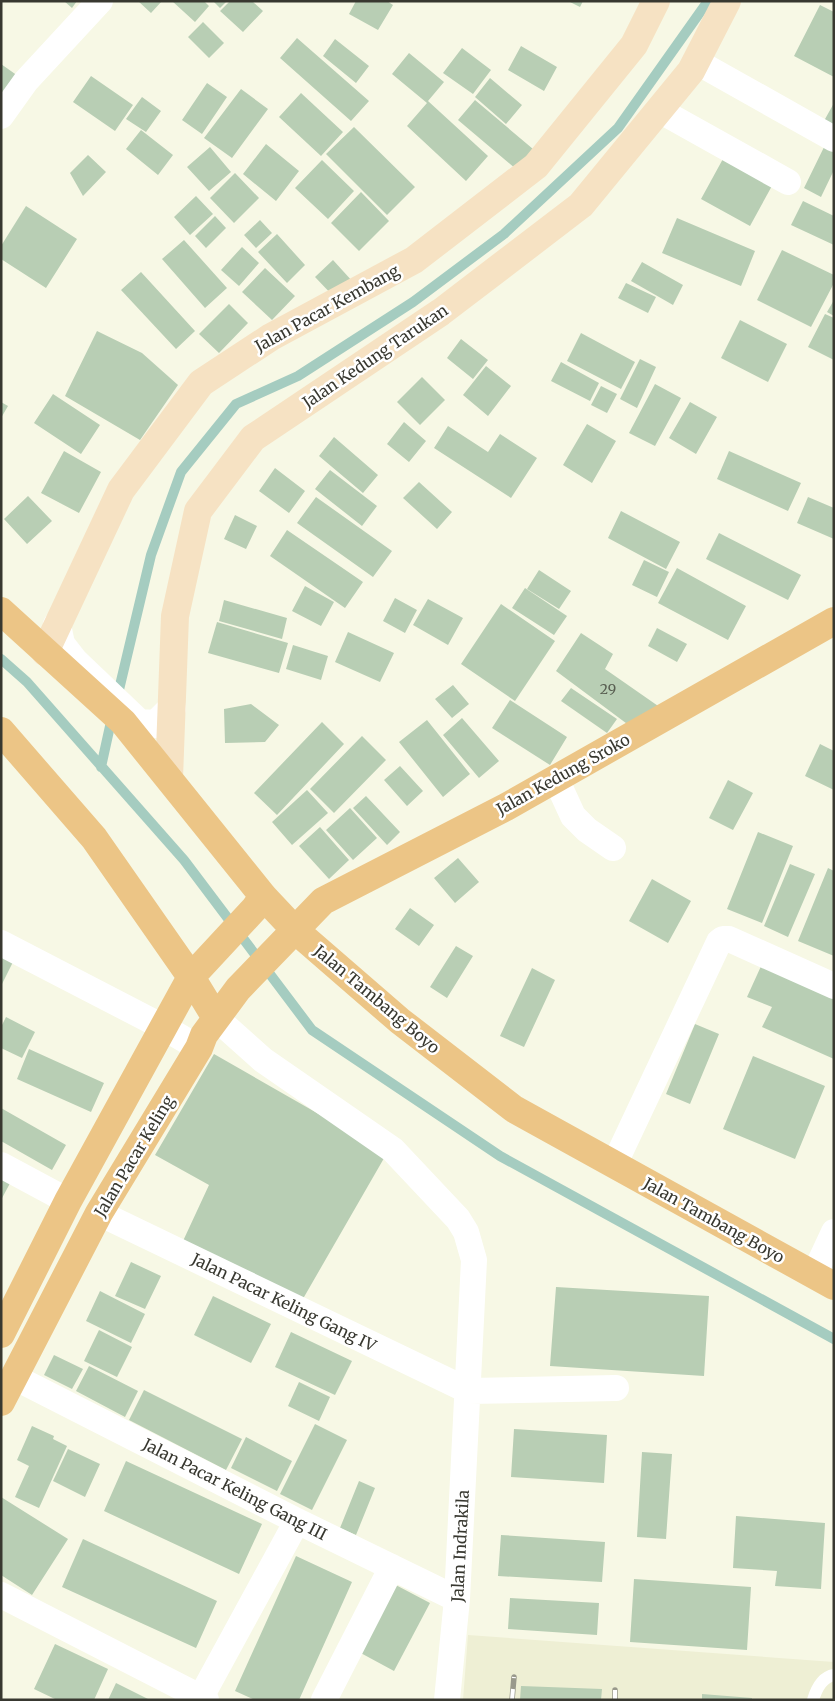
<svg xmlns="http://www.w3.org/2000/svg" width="835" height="1701" viewBox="0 0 835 1701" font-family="Merriweather,serif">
  <rect width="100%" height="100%" fill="#f7f8e5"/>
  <!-- built -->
  <path fill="#eeefd4" d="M 468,1635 L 834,1662 L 834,1700 L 463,1700 Z"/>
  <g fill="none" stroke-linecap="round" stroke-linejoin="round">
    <!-- stream -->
    <path stroke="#a5ccc0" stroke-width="10" d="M 1,659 L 27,682 L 184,860 L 312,1030 L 500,1156 L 834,1339
      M 117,698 L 151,555 L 181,472 L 236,404 L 298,376 L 413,302 L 504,234 L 618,128 L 708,1
      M 101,767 L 112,717"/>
  </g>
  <!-- building -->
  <path fill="#b8ceb4" d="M 64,1 L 77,1 L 72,8 Z
    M 138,1 L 162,1 L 151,13 Z
    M 172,1 L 204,1 L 209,6 L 195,22 Z
    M 213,1 L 227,1 L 220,8 Z
    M 230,1 L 252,1 L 263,11 L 243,32 L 220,11 Z
    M 356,1 L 387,1 L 393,5 L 378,30 L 349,14 Z
    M 568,1 L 583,1 L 580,7 Z
    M 820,5 L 834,12 L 834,77 L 794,56 Z
    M 203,22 L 224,43 L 209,58 L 188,37 Z
    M 297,38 L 369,101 L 351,121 L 280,58 Z
    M 335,39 L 369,66 L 356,83 L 323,56 Z
    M 521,46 L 557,67 L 544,91 L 508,70 Z
    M 462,48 L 491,70 L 473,94 L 443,73 Z
    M 409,53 L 444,82 L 428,101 L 488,156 L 466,181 L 407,126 L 427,103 L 392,74 Z
    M 1,64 L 18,76 L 1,100 Z
    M 91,76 L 133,105 L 115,131 L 73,102 Z
    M 490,78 L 522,105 L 506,124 L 475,97 Z
    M 207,83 L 227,97 L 202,134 L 182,120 Z
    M 241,89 L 268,109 L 232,158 L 204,138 Z
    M 301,93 L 343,132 L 321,156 L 279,117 Z
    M 142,97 L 161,111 L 146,132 L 126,119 Z
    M 475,100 L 533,149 L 516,169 L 458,120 Z
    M 834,103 L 834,136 L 820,128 Z
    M 354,127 L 415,187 L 387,215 L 326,154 Z
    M 141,130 L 173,155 L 158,175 L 126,149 Z
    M 827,141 L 834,144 L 834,170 L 821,197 L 804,188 Z
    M 266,144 L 299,171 L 276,201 L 243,174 Z
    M 210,147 L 231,172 L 209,191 L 187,167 Z
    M 88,155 L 106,172 L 83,196 L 70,173 Z
    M 724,157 L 773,184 L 750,226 L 701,199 Z
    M 322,160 L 354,191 L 328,219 L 295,188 Z
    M 235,173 L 259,198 L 234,223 L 210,198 Z
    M 361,192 L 389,221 L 359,251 L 331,223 Z
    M 196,196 L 213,214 L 190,235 L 174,217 Z
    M 803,201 L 834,216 L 834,245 L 791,225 Z
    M 26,206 L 77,239 L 46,288 L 1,259 L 1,246 Z
    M 215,216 L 226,228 L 206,248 L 195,236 Z
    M 677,218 L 755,251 L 741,286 L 662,253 Z
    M 260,220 L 272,233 L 256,248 L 244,235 Z
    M 277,234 L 305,265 L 287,283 L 258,252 Z
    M 184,240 L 227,288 L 205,308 L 162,259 Z
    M 242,247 L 259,263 L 239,286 L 221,270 Z
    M 782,250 L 834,275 L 834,283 L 811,327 L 757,300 Z
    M 333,260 L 353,282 L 336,299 L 315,277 Z
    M 642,262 L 683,285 L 673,305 L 631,281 Z
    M 265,268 L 295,296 L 272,320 L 242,292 Z
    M 141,272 L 195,331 L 176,349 L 121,290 Z
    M 626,283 L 656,297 L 648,313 L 618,298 Z
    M 834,300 L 834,316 L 827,312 Z
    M 229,304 L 248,323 L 219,353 L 199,334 Z
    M 825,314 L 834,318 L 834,360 L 808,347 Z
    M 740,320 L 787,344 L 768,382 L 721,358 Z
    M 97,331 L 142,353 L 178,385 L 140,440 L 65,396 Z
    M 581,333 L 635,362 L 621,389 L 567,361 Z
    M 461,339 L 488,360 L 473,379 L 447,358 Z
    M 640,359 L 656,367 L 637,408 L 620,399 Z
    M 561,362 L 599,383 L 590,401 L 551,381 Z
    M 486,366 L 511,386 L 488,416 L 463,395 Z
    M 422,377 L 445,400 L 420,425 L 397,402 Z
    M 655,384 L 681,398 L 655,446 L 629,433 Z
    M 601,386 L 617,394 L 607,413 L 591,405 Z
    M 53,394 L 100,425 L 81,454 L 34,423 Z
    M 1,402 L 8,406 L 1,418 Z
    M 690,402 L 717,417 L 696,454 L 669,438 Z
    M 404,422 L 426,441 L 409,462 L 387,444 Z
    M 587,424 L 616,441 L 592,483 L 563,465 Z
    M 448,426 L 488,452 L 500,434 L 537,458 L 511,498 L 434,448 Z
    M 334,437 L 378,475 L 363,493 L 319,456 Z
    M 64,451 L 101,472 L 79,513 L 41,493 Z
    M 729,451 L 801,483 L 788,511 L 717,479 Z
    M 275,468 L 305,491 L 289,513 L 259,491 Z
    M 330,470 L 377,506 L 362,526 L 315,489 Z
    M 419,482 L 452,512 L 437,529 L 403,498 Z
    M 28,496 L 52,521 L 27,544 L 4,519 Z
    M 316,497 L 392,551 L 373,577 L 297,523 Z
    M 808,497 L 834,508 L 834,539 L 797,523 Z
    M 621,511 L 680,542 L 666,569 L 608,538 Z
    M 235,515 L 257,526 L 246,549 L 224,539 Z
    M 287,530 L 363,582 L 345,608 L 270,556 Z
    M 719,533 L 801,575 L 788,600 L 706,559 Z
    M 644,560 L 669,572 L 657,597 L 632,585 Z
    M 677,568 L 746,606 L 728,640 L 658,603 Z
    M 539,570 L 571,591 L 559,609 L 527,589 Z
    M 305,586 L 334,602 L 321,626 L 292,611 Z
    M 525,588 L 567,616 L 554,635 L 512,608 Z
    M 395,598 L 417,610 L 405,633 L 383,621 Z
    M 428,599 L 463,618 L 448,645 L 413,625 Z
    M 224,600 L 287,618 L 282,639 L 219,621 Z
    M 501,604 L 555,641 L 515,701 L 461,664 Z
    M 217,622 L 288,643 L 279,673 L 208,653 Z
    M 657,628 L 687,644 L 677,662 L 648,646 Z
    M 348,632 L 394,653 L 380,682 L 335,662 Z
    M 581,633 L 613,654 L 605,669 L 661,708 L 638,732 L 556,671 Z
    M 293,645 L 328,656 L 321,680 L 286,669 Z
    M 453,685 L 469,704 L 452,718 L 435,699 Z
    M 571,688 L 617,719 L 607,733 L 561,701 Z
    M 510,700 L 567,737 L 550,765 L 492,728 Z
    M 251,704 L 279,725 L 265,742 L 225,743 L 224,709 Z
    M 462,718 L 499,761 L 479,778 L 443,735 Z
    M 427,720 L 470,774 L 443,797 L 399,742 Z
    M 322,722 L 344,744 L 277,815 L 254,793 Z
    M 362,736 L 386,760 L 334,813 L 310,789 Z
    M 820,744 L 834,751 L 834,790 L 805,776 Z
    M 400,766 L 423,791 L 407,806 L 384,780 Z
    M 728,780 L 753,793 L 733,830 L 709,818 Z
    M 307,790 L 328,813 L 292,845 L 272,822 Z
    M 366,796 L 400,832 L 387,845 L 353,808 Z
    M 350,808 L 377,838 L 353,860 L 326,830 Z
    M 320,827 L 349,860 L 329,879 L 299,846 Z
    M 758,832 L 793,846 L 762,923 L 727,909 Z
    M 458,858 L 479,882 L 455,903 L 434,878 Z
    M 790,864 L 815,874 L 788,937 L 764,926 Z
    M 828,868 L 834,871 L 834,956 L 798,941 Z
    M 652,879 L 691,901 L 668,943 L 629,921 Z
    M 410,908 L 434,925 L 419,946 L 395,929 Z
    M 456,946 L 473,956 L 447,998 L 430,987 Z
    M 1,957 L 13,962 L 1,986 Z
    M 762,964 L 834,996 L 834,1059 L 762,1027 L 772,1007 L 747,997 Z
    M 532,968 L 555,980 L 524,1047 L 500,1036 Z
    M 6,1017 L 35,1032 L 22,1058 L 1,1048 L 1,1027 Z
    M 695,1024 L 719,1034 L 690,1104 L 666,1094 Z
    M 29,1049 L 104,1083 L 91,1112 L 17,1079 Z
    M 214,1054 L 387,1153 L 300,1304 L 183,1241 L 209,1185 L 155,1155 Z
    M 753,1056 L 825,1086 L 795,1159 L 723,1129 Z
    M 1,1108 L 66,1145 L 52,1170 L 1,1141 Z
    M 1,1167 L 15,1174 L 1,1200 Z
    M 131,1262 L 161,1276 L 145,1309 L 115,1296 Z
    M 556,1287 L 709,1296 L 704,1376 L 550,1366 Z
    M 100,1291 L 145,1314 L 131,1343 L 86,1321 Z
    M 213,1296 L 271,1324 L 251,1363 L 194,1335 Z
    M 99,1330 L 132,1347 L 117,1377 L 84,1361 Z
    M 291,1332 L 352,1361 L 335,1395 L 275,1367 Z
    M 54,1355 L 83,1369 L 72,1389 L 44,1375 Z
    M 89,1366 L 138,1391 L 125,1417 L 76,1391 Z
    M 299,1382 L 330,1397 L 319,1421 L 288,1406 Z
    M 144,1390 L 242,1439 L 226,1470 L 129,1420 Z
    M 315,1424 L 347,1440 L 312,1510 L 280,1494 Z
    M 32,1426 L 54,1436 L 53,1439 L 67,1446 L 39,1508 L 15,1497 L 29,1466 L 17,1460 Z
    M 514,1429 L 607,1435 L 604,1483 L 511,1477 Z
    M 246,1437 L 292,1461 L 277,1491 L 231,1468 Z
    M 68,1449 L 100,1464 L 85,1497 L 53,1481 Z
    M 642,1452 L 672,1454 L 666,1539 L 637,1537 Z
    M 126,1461 L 262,1524 L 239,1574 L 104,1511 Z
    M 359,1481 L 375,1488 L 356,1535 L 340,1528 Z
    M 1,1497 L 68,1539 L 32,1595 L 1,1575 Z
    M 736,1516 L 825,1523 L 821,1589 L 775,1586 L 777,1571 L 733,1568 Z
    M 501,1535 L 605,1542 L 602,1582 L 498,1576 Z
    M 83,1539 L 217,1601 L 196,1648 L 62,1587 Z
    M 296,1556 L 352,1582 L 299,1700 L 255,1700 L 235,1691 Z
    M 634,1579 L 751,1587 L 747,1650 L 630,1642 Z
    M 392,1583 L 430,1603 L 394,1671 L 357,1651 Z
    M 510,1598 L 599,1603 L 597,1635 L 508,1629 Z
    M 55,1644 L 108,1669 L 94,1700 L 57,1700 L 34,1689 Z
    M 116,1683 L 150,1700 L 108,1700 Z
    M 521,1686 L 602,1689 L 601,1700 L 520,1700 Z
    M 702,1694 L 752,1698 L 752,1700 L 702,1700 Z"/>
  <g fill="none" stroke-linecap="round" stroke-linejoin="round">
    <!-- service -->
    <path stroke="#fff" stroke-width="12" d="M 813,1700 C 816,1690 822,1677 834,1675"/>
    <!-- minor -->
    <path stroke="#fff" stroke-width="26" d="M 697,62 L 834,139
      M 659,110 L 788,182
      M 1,116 L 26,81 L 100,1
      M 556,779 L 573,816 L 587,830 L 613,848
      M 1,943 L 163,1027 L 199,1048
      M 216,1018 L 263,1060 L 393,1150 L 458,1219 L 466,1232 L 474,1260 L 457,1599 L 447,1700
      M 1,1165 L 68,1201
      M 614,1165 L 719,942 L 723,939 L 729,939 L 834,986
      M 99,1213 L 469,1391 L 616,1388
      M 814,1275 L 834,1232
      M 14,1377 L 297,1521 L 457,1599
      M 1,1595 L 206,1700
      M 201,1697 L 297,1521
      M 324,1700 L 392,1567"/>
    <!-- tertiary -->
    <path stroke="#fff" stroke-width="28" d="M 57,625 L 61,644 L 75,662 L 139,723 L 156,724 L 172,708"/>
    <!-- secondary -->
    <path stroke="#f6e2c3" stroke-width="28" d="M 45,652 L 121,490 L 201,383 L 271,337 L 414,260 L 536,166 L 634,45 L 656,1
      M 169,778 L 175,616 L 198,511 L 253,438 L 441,312 L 581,205 L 691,71 L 727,1"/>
    <!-- primary -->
    <path stroke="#ecc586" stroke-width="28" d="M 1,611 L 123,722 L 263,896 L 295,930 L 400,1021 L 514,1109 L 834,1286
      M 1,731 L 94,838 L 191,977 L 216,1018
      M 1,1334 L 68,1201 L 191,977 L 255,908 L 263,896
      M 1,1402 L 99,1213 L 199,1048 L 204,1035 L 238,989 L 323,901 L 506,807 L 834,621"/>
    <!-- rail casing -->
    <g stroke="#99998c" stroke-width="5.5">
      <path id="rail" d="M 512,1700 L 514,1677
        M 615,1700 L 615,1690"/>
    </g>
    <!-- rail -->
    <use href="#rail" stroke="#fff" stroke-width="4" stroke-dasharray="11" stroke-linecap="butt"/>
  </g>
  <g text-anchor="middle" stroke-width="5" stroke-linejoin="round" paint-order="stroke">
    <!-- number labels -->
    <g font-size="14" fill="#585e51">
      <text x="608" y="694">29</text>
    </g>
    <!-- street labels -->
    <g font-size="16" fill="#383830" stroke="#fff">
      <text transform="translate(327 308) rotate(-29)" y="6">Jalan Pacar Kembang</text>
      <text transform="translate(375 356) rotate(-34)" y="6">Jalan Kedung Tarukan</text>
      <text transform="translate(563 774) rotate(-29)" y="6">Jalan Kedung Sroko</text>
      <text transform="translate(377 999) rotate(40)" y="6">Jalan Tambang Boyo</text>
      <text transform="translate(134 1156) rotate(-59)" y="6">Jalan Pacar Keling</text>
      <text transform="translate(714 1220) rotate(29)" y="6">Jalan Tambang Boyo</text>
      <text transform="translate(284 1302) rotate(26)" y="6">Jalan Pacar Keling Gang IV</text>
      <text transform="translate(235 1489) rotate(27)" y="6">Jalan Pacar Keling Gang III</text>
      <text transform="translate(460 1546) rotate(-87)" y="6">Jalan Indrakila</text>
    </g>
  </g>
  <!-- border -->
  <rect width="835" height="1701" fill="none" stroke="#383830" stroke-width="5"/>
</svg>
